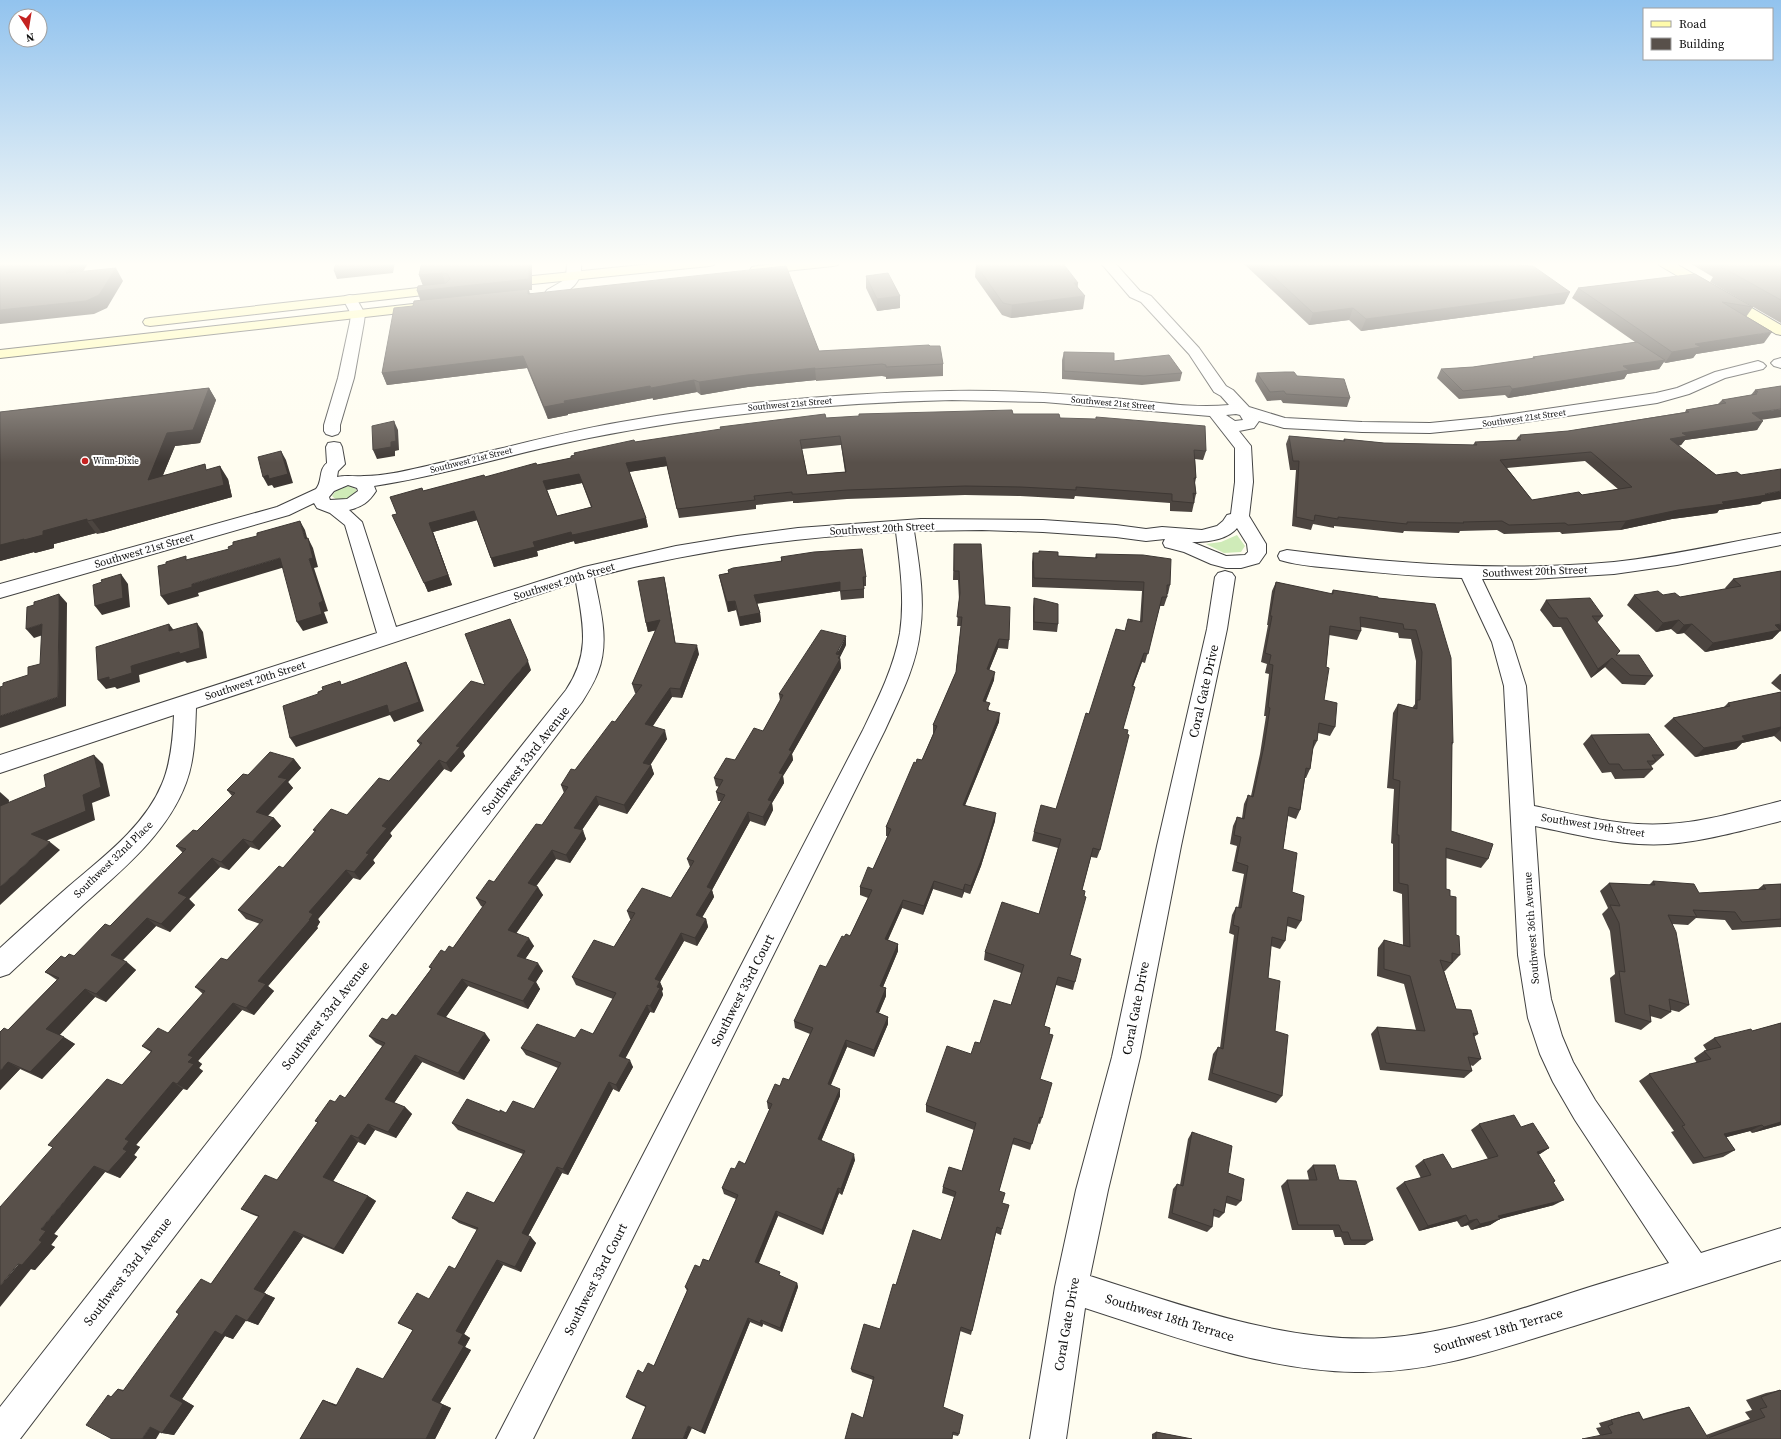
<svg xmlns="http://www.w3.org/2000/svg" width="1781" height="1439" viewBox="0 0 1781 1439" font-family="'Source Serif 4',serif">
  <rect width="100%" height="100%" fill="#fffdf0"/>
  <!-- green -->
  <path fill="#cfebb8" d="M 349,486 L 356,489 L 356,494 C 348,498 339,504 332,496 L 337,489 Z
    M 1237,535 L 1245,546 L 1241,552 L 1224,553 L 1206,544 L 1221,542 Z"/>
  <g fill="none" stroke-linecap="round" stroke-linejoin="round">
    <!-- street casing -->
    <g stroke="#414141" stroke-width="2">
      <path id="street" d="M 567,262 L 581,262 C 581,267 582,273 579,278 C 575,289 558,299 547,296 L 545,293 L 547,290 L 566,279 Z
        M 1100,262 L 1114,262 L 1140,291 L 1151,296 L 1199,348 L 1226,386 L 1233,390 L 1249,407 L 1285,418 L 1362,422 L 1430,423 L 1491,417 L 1656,393 L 1677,388 L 1715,372 L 1758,361 L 1763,363 L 1766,366 L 1763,369 L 1725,378 L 1689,394 L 1657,403 L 1491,427 L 1430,433 L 1362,432 L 1284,428 L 1259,421 L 1254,428 L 1239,431 L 1251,446 L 1253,482 L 1249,516 L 1266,544 L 1266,553 L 1259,563 L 1241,568 L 1226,568 L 1211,564 L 1184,552 L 1165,547 L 1163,543 L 1165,539 L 1146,541 L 1116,537 L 1043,532 L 982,530 L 914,531 C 919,564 925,598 920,632 C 916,667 899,699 885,730 L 533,1439 L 496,1439 L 863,730 C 878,699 894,667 900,633 C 905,599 900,565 896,532 C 794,537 693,551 594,577 C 600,608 610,641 598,672 C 594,683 588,692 582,702 L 20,1439 L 0,1439 L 0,1407 L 287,1041 L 566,690 C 591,653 583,624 576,582 L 196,708 C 195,733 195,759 186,783 C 167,834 122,870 83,905 C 58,928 34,951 9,974 L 0,977 L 0,948 C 23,927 45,907 68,887 C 102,858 145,826 162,784 C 171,763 173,738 174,715 L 0,773 L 0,755 L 377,633 L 345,525 L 330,513 L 317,508 L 314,503 L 289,515 L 0,598 L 0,584 L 277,507 L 316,489 C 323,481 318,470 327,463 L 326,447 L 328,443 L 334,442 L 340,443 L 342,447 L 345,464 L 338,471 L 337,477 C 347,475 354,477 364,476 C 386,476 409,470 431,465 C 494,451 557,433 621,422 C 729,403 839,393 949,391 C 1004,390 1058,393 1112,398 C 1151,401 1191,409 1229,405 L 1221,396 L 1214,392 L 1189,354 L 1141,302 L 1130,297 ZM 952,400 L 1044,402 L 1210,416 L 1235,448 L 1235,482 L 1231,514 L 1227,515 L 1223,521 L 1217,526 L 1202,530 L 1162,527 L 1146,529 L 1116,525 L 1043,520 L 921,519 L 798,528 L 737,536 L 676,546 L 584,567 L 396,627 L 362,522 L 349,510 C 362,507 369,502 376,491 L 374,486 C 447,475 517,452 589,438 C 708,414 830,403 952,400 ZM 1236,414 L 1240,415 L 1243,420 L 1235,421 L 1226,415 ZM 348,485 L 357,488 L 358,491 L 347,499 L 330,500 L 329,497 L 334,491 ZM 1237,528 L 1247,544 L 1248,552 L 1245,555 L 1226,556 L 1192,542 C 1207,542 1227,540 1237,528 Z
        M 350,295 L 355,296 L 365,314 L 364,322 L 354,378 L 340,425 L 340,431 L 338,434 L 332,436 L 326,434 L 324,431 L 324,425 L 338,378 L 350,322 L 351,314 L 343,299 L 345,296 Z
        M 1781,358 L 1781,368 L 1774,366 L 1771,363 L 1774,360 Z
        M 1781,533 L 1781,545 L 1677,565 L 1614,574 L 1532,579 L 1482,579 L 1512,642 L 1526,686 L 1534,806 C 1578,815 1622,827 1667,824 C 1706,822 1744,810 1781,801 L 1781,821 C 1744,830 1706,841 1668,844 C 1623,847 1579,835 1535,826 L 1544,955 L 1551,999 L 1562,1036 L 1573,1062 L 1595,1100 L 1701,1253 L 1781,1228 L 1781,1260 C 1712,1282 1643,1304 1574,1326 C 1502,1348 1431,1374 1355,1372 C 1262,1370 1172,1336 1085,1308 L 1066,1439 L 1030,1439 L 1055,1287 L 1076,1190 L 1112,1057 L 1157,846 L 1207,629 L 1215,577 L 1218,573 L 1225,571 L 1232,573 L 1235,577 L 1227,629 L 1181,846 L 1140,1057 L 1108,1190 L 1090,1276 C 1181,1305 1287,1344 1384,1338 C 1449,1333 1510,1313 1571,1293 C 1604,1282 1637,1273 1669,1263 L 1575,1120 L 1553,1082 L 1540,1054 L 1528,1018 L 1518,955 L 1504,686 L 1492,642 L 1462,578 C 1422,577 1382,573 1342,569 C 1321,567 1300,566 1280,560 L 1278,556 L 1280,552 L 1287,550 C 1395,564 1504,572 1614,562 C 1670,556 1725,543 1781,533 Z"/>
    </g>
    <!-- secondary casing -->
    <g stroke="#303030" stroke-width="2">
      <path id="secondary" d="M 671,262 L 716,262 L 714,265 L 709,266 L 502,287 L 497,286 L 495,283 L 497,280 L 502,279 Z
        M 796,262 L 840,262 L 838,265 L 833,266 L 757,274 L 752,273 L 750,270 L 752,267 L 757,266 Z
        M 1657,262 L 1673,262 L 1781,325 L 1781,335 L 1776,334 L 1659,265 Z
        M 445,285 L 450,286 L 452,289 L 450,292 L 150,326 L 145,325 L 143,322 L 145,319 L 150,318 Z
        M 422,303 L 427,304 L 429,307 L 427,310 L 0,358 L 0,350 Z"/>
    </g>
    <!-- street -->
    <use href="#street" fill="#fff" fill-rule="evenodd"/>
    <!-- secondary -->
    <use href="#secondary" fill="#fffbab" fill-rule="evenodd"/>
  </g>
  <!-- wall -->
  <path fill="#4c4540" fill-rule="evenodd" d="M 422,262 L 532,290 L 529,290 L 529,293 L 819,351 L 930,346 L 943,364 L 943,376 L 886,379 L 886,377 L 882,376 L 816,381 L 816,380 L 748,387 L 701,395 L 697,392 L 653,400 L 653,398 L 568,414 L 568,415 L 548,419 L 527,368 L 387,385 L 382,373 L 413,306 L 420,301 L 423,285 L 419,275 Z
    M 993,262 L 1062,262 L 1078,288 L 1083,309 L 1011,318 L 1002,315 L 975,277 L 976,265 L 993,263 Z
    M 1242,262 L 1515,262 L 1570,292 L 1564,304 L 1361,331 L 1349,320 L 1309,325 Z
    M 1688,262 L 1781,262 L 1781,323 L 1710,282 L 1713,277 Z
    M 1695,274 L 1753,307 L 1746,317 L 1764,343 L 1696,354 L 1693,358 L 1665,363 L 1664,362 L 1659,369 L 1627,374 L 1624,379 L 1508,398 L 1505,395 L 1459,399 L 1437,378 L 1441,369 L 1473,367 L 1532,359 L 1533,357 L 1635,342 L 1572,298 L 1578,288 Z
    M 866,276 L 900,296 L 900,308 L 877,311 L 866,288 Z
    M 1064,352 L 1114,361 L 1182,373 L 1180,381 L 1142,385 L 1062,379 L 1062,360 Z
    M 1257,373 L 1297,376 L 1350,398 L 1347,407 L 1283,403 L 1281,400 L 1267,401 L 1255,381 Z
    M 1781,386 L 1762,420 L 1757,430 L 1685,440 L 1681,445 L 1678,446 L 1716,475 L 1762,502 L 1760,504 L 1719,510 L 1717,513 L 1672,519 L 1620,530 L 1562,534 L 1560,532 L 1504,534 L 1497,530 L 1460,531 L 1459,533 L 1404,531 L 1403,533 L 1334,526 L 1334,528 L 1313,524 L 1311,530 L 1292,526 L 1296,470 L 1290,470 L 1286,444 L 1289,436 L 1343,441 L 1344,439 L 1384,443 L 1473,445 L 1475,442 L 1516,440 L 1518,437 L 1519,437 L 1520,435 L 1568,431 L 1685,412 L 1686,410 L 1718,404 L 1722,400 L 1751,395 L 1755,390 ZM 1585,461 L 1618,489 L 1582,495 L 1532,500 L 1507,468 Z
    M 209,388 L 216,400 L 200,443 L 175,446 L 163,475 L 208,470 L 228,479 L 232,497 L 102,533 L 97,534 L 96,533 L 54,544 L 54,548 L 35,553 L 34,552 L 0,561 L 0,412 Z
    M 1013,414 L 1060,418 L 1206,451 L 1203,460 L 1195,459 L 1196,478 L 1195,483 L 1196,494 L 1192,512 L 1170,511 L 1170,503 L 1129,500 L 1075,496 L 1074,499 L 1020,496 L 965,495 L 847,499 L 798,503 L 793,503 L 793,501 L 756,505 L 756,509 L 679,518 L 667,466 L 629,472 L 646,518 L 648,527 L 580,543 L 575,544 L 574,541 L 537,551 L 538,556 L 494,567 L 477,520 L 433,532 L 452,585 L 428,592 L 397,514 L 423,491 L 571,458 L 635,442 L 826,418 ZM 841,445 L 845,472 L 807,475 L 802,449 ZM 582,483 L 591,507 L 557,516 L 547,490 Z
    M 954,544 L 985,605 L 1009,640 L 1008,649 L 998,648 L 989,670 L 994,680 L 986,701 L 989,710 L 999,722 L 965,805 L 995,821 L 981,866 L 970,894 L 964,892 L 962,898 L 933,889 L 923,915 L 902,908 L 888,940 L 898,944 L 898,951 L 883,987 L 886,988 L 886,996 L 879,1013 L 888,1017 L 888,1024 L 874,1057 L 847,1047 L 831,1085 L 840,1096 L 821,1141 L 855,1160 L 842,1195 L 839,1193 L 823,1235 L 778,1216 L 759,1263 L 782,1277 L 797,1283 L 798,1287 L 782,1332 L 763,1324 L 762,1327 L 750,1322 L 705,1434 L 630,1400 L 626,1397 L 643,1373 L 654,1366 L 687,1291 L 685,1287 L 700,1267 L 709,1261 L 736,1199 L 724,1194 L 722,1188 L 735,1169 L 745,1164 L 770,1109 L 768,1109 L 767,1102 L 780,1086 L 789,1080 L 810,1034 L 795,1028 L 794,1021 L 844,937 L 850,936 L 868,898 L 860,895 L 860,887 L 873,869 L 888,836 L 886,836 L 886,827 L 916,763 L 922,760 L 933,734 L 933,725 L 956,672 L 961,626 L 957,626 L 959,600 L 958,580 L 953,580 Z
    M 1033,553 L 1058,556 L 1095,558 L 1096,554 L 1170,585 L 1168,594 L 1167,594 L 1167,597 L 1164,606 L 1160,606 L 1145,663 L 1142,662 L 1133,686 L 1123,729 L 1100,850 L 1097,858 L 1091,857 L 1082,890 L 1070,955 L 1075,982 L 1073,990 L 1056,985 L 1044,1026 L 1040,1079 L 1042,1118 L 1040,1124 L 1038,1123 L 1030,1150 L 1012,1144 L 999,1191 L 1002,1203 L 1002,1229 L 1001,1235 L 996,1233 L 971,1335 L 960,1331 L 943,1407 L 959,1434 L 958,1436 L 953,1435 L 863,1418 L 873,1380 L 852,1372 L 851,1369 L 880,1329 L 896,1285 L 941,1240 L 954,1197 L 942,1193 L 943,1187 L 962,1171 L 974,1130 L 926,1112 L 926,1105 L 971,1054 L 1011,1005 L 1021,973 L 984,960 L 985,952 L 1039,914 L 1058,848 L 1032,841 L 1034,832 L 1056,809 L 1089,714 L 1125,631 L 1140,621 L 1142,591 L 1032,587 L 1032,562 Z
    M 781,557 L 866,577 L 866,586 L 864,586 L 864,598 L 841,600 L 840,591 L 757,603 L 760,613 L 761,622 L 740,626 L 736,610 L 728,612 L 721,584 L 719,575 L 781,561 Z
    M 1781,571 L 1779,632 L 1772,639 L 1705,652 L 1684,633 L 1677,634 L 1671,629 L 1656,632 L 1627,605 L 1634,595 L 1663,595 L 1680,597 L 1726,589 L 1725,588 L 1733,579 Z
    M 664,577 L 675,643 L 699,654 L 682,698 L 672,697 L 653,726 L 667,739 L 650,765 L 651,765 L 654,774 L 627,814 L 599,805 L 582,830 L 586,839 L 570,863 L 556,859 L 536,886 L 543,895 L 516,933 L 534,946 L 525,959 L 543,971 L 536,982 L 540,989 L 528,1009 L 468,986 L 446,1017 L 490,1040 L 464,1080 L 422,1062 L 394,1103 L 405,1107 L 412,1114 L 396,1138 L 375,1130 L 365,1145 L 358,1142 L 333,1181 L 368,1196 L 376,1201 L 343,1254 L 303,1237 L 264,1293 L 275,1298 L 258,1325 L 246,1320 L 233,1339 L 225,1336 L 182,1399 L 194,1406 L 174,1435 L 162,1433 L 112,1396 L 118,1389 L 124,1390 L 211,1284 L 259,1217 L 251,1214 L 241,1209 L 277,1180 L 318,1123 L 315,1121 L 335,1102 L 345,1098 L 382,1046 L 376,1043 L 369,1036 L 387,1020 L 396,1016 L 431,969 L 429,967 L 445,952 L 453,948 L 483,907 L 481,906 L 476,898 L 494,882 L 542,825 L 564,793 L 561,785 L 575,770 L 615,722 L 637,693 L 635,693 L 632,684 L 656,630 L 648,632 L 646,623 Z
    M 1276,582 L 1331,594 L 1333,590 L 1378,598 L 1435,604 L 1453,743 L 1452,745 L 1451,831 L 1488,859 L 1481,868 L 1446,858 L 1446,889 L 1450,896 L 1456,935 L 1460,955 L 1445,971 L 1444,971 L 1456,1009 L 1478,1034 L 1474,1037 L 1481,1059 L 1473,1066 L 1470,1065 L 1472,1071 L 1464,1078 L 1380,1070 L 1371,1034 L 1377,1027 L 1416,1030 L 1404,984 L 1377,976 L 1378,948 L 1384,940 L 1403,945 L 1402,894 L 1393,891 L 1393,844 L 1391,843 L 1394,789 L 1387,788 L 1393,713 L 1398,704 L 1412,708 L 1415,704 L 1416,661 L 1411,639 L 1399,638 L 1398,633 L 1361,627 L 1361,631 L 1357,640 L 1329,635 L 1326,667 L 1324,700 L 1335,727 L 1330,736 L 1318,733 L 1317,741 L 1313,749 L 1310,769 L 1306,778 L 1305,778 L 1300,810 L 1296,819 L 1288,816 L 1283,849 L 1292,892 L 1301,921 L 1296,929 L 1287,926 L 1285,941 L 1280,949 L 1271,946 L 1268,978 L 1275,1031 L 1282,1096 L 1276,1103 L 1208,1080 L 1213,1054 L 1218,1047 L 1220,1048 L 1234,935 L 1229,933 L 1232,915 L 1236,907 L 1238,908 L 1244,874 L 1232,871 L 1237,846 L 1230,844 L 1233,826 L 1237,817 L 1242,818 L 1244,804 L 1248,795 L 1251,796 L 1260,754 L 1266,716 L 1264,716 L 1269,674 L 1265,673 L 1267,664 L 1261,662 L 1268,625 L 1267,625 L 1272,591 Z
    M 1034,598 L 1058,624 L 1057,632 L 1033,630 L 1033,607 Z
    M 1546,600 L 1603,616 L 1597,623 L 1620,651 L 1617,655 L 1653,676 L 1645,685 L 1622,684 L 1605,667 L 1591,678 L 1561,627 L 1553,627 L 1540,610 Z
    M 846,645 L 840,657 L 841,668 L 792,754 L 793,760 L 783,776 L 784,783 L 772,803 L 773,810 L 765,826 L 750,821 L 712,890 L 714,897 L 702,917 L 706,919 L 708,927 L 697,946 L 684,941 L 660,982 L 663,989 L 662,991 L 663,995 L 654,1013 L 650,1012 L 625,1058 L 633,1067 L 619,1092 L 613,1089 L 568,1175 L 562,1173 L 528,1236 L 536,1243 L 521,1272 L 503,1265 L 464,1334 L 470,1338 L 465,1347 L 471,1350 L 440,1403 L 451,1408 L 435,1439 L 300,1439 L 323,1400 L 336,1405 L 383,1379 L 413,1330 L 398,1323 L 429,1299 L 455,1269 L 477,1230 L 459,1223 L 452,1218 L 494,1203 L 523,1154 L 458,1130 L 452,1123 L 500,1112 L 506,1113 L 534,1109 L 558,1068 L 526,1055 L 521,1048 L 575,1038 L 593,1034 L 613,999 L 576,985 L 572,977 L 614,947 L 631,919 L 630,919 L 627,911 L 671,898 L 690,867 L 687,859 L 721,801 L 718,801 L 716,792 L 719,787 L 716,786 L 714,778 L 735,760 L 763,731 L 780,701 L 779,694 Z
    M 531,670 L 463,752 L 465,756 L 451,772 L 444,769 L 390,833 L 392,836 L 373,860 L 375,863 L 360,880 L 353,878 L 318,919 L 320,922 L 317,927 L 318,928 L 268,986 L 274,991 L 254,1015 L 242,1010 L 198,1061 L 202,1064 L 199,1068 L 203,1071 L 187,1090 L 183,1089 L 136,1145 L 140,1147 L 134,1155 L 137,1157 L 120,1178 L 105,1172 L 54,1234 L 58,1236 L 51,1245 L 55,1247 L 35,1270 L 31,1269 L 122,1085 L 151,1052 L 142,1046 L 168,1033 L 203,994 L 195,987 L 227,960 L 260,924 L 246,919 L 238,910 L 283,868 L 315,832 L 313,830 L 347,815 L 389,781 L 420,745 L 417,741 L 485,685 Z
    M 1780,674 L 1781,674 L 1781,691 L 1771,683 Z
    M 1781,692 L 1781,742 L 1774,736 L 1742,743 L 1736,749 L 1695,757 L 1664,726 L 1673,718 L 1724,707 L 1728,703 Z
    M 1591,735 L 1664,755 L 1655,763 L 1654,764 L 1651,766 L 1653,769 L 1644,778 L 1615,779 L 1611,772 L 1602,773 L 1583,744 Z
    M 294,759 L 301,768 L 288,782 L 293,788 L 268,816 L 274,818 L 281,826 L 259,850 L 250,847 L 229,870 L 220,867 L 189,899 L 195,905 L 170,932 L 156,926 L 123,960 L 136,970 L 106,1002 L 95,997 L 59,1035 L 75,1044 L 42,1079 L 20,1069 L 0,1090 L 8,1030 L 57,980 L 45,972 L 65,958 L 74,956 L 110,926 L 183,853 L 176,846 L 197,831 L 232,796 L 227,790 L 248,775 Z
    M 1653,881 L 1699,893 L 1757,890 L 1763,885 L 1781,884 L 1781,927 L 1732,930 L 1725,920 L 1696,918 L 1688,925 L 1672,924 L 1689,1005 L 1679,1012 L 1671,1010 L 1671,1012 L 1661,1019 L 1650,1016 L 1651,1022 L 1641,1030 L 1615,1022 L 1610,978 L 1615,974 L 1610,931 L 1602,914 L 1608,908 L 1600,891 L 1609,883 L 1649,885 Z
    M 1781,1023 L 1781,1125 L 1752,1133 L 1750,1131 L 1726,1137 L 1735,1150 L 1723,1157 L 1693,1164 L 1671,1132 L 1674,1131 L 1639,1081 L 1649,1074 L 1697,1063 L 1694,1058 L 1704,1051 L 1707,1051 L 1703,1045 L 1714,1038 L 1752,1031 Z
    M 1479,1124 L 1521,1127 L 1549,1148 L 1538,1155 L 1555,1181 L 1553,1183 L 1554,1205 L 1499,1219 L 1490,1225 L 1471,1230 L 1468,1225 L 1461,1227 L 1457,1221 L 1419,1231 L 1396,1188 L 1404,1182 L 1421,1178 L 1415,1166 L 1423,1160 L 1452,1169 L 1488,1159 L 1471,1130 Z
    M 1192,1132 L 1228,1173 L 1241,1201 L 1236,1206 L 1226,1203 L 1224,1213 L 1219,1218 L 1213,1216 L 1212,1227 L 1207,1232 L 1168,1218 L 1173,1189 L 1177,1184 L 1180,1185 L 1188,1139 Z
    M 1313,1165 L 1339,1180 L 1373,1240 L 1365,1245 L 1344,1245 L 1341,1237 L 1335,1237 L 1333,1230 L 1292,1230 L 1281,1186 L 1287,1180 L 1309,1180 L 1307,1171 Z
    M 1780,1390 L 1781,1439 L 1600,1435 L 1596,1428 L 1601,1427 L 1599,1423 L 1626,1415 L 1639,1412 L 1643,1419 L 1675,1410 L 1689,1407 L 1706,1435 L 1750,1419 L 1745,1412 L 1752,1410 L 1746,1400 L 1766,1393 Z
    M 1156,1432 L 1192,1439 L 1152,1439 L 1152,1434 Z"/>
  <!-- shaded-wall -->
  <path fill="#3e3834" d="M 73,262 L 89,262 L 74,286 L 66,273 Z
    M 390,262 L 395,262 L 393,273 L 337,279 L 334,271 Z
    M 529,262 L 532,262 L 532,290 L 529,290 L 532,301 L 421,302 L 417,291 Z
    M 116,268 L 123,281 L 107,308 L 94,314 L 0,324 L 0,310 Z
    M 442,273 L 445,284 L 423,286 L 419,275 Z
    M 1074,283 L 1078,283 L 1077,295 Z
    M 1570,292 L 1564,304 L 1361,331 L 1366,319 Z
    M 900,296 L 900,308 L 877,311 L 877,299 Z
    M 1085,296 L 1083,309 L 1011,318 L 1012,305 Z
    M 1353,308 L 1349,320 L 1309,325 L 1313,313 Z
    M 1772,332 L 1764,343 L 1696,354 L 1693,358 L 1665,363 L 1672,352 L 1695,344 Z
    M 523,356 L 527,368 L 387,385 L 382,373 Z
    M 1665,360 L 1659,369 L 1627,374 L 1624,379 L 1508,398 L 1512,389 L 1623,366 Z
    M 815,368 L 816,380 L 748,387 L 701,395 L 699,382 L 747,375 Z
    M 694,380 L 697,392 L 653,400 L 651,388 Z
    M 650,386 L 653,398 L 568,414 L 568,415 L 548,419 L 544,407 L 564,401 Z
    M 209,388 L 216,400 L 200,443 L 175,446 L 156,492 L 148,480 L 167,433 Z
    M 1781,409 L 1781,417 L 1746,422 L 1752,413 Z
    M 394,421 L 398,430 L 399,450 L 395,451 L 395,456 L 377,459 L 373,450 L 391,442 Z
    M 1763,421 L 1757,430 L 1685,440 L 1681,445 L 1663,448 L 1670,439 L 1682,433 Z
    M 281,451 L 286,460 L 293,483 L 274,488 L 272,485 L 268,486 L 263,477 Z
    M 665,457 L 667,466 L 628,472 L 626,463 Z
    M 220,466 L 228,479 L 232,497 L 102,533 L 92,520 Z
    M 579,474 L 582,483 L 546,490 L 543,481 Z
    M 1781,491 L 1781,499 L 1762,502 L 1760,504 L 1719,510 L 1717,513 L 1672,519 L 1620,530 L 1626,521 L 1678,510 Z
    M 474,511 L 478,520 L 433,532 L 452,585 L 428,592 L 424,583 L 429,523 Z
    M 646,518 L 648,527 L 575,544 L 572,535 Z
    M 87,519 L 87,521 L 96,533 L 54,544 L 54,548 L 35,553 L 34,552 L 0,561 L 0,545 L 43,531 Z
    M 300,521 L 305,530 L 310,548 L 305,539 Z
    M 571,532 L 574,541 L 537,551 L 538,556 L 494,567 L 491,558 L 533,542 Z
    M 308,538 L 313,548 L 318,567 L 314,568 L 328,611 L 324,612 L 328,623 L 303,631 L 297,622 L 319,603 L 309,559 Z
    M 280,558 L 285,567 L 198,593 L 199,596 L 168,605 L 161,596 L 192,584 Z
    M 121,574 L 128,584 L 130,607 L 102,615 L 95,606 Z
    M 664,577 L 666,586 L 677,652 L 675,643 Z
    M 840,582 L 840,591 L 756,604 L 754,595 Z
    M 59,594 L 67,603 L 66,706 L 0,728 L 0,716 L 58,697 Z
    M 735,601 L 736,610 L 728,612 L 727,602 Z
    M 760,613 L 761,622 L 740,626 L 739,617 Z
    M 660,620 L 663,629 L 648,632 L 646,623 Z
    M 1679,620 L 1671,629 L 1656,632 L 1663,623 Z
    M 197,623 L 203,632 L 207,658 L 187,663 L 185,661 L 139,675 L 140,682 L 117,689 L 115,687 L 106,689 L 98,680 L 131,666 Z
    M 42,624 L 49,633 L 34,638 L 26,629 Z
    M 169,624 L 176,633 L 169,631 Z
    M 1692,624 L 1684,633 L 1677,634 L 1684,625 Z
    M 1781,624 L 1781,631 L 1779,632 L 1772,639 L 1705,652 L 1713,643 L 1775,625 Z
    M 846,636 L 846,645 L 840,657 L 841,668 L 792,754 L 793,760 L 783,776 L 784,783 L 772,803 L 773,810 L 765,826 L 763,817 L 768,800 L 779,773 L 789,750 Z
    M 999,639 L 998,648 L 986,678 L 987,669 Z
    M 697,645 L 699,654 L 682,698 L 680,689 Z
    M 1144,653 L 1142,662 L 1130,695 L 1132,686 Z
    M 1612,658 L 1605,667 L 1591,678 L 1598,669 Z
    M 528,661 L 531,670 L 463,752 L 465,756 L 451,772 L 446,763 L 456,746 Z
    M 406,662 L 410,671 L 424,711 L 394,722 L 390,715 L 296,747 L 290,738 Z
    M 995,672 L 994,680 L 982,710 L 983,701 Z
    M 670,688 L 672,697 L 648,733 L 645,724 Z
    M 1000,713 L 999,722 L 962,813 L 963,805 Z
    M 1781,727 L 1781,729 L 1774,736 L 1742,743 L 1736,749 L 1695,757 L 1704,748 L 1742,736 Z
    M 665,730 L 667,739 L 646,772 L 643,763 Z
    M 94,755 L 103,764 L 110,796 L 92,803 L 95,820 L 41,843 L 31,834 L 83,795 Z
    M 294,759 L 301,768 L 288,782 L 293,788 L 263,820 L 256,812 L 278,777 Z
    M 439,760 L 444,769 L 390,833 L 392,836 L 373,860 L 375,863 L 360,880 L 354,872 L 382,826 Z
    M 651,765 L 654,774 L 627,814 L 624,805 Z
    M 0,792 L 9,800 L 8,815 L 0,808 Z
    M 596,796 L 599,805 L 577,837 L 574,828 Z
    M 748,812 L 750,821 L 712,890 L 714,897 L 699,923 L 696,915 L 707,887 Z
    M 996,813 L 995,821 L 981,866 L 970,894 L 971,886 Z
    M 274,818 L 281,826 L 259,850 L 252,842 Z
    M 583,830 L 586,839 L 570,863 L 566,855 Z
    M 243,839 L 250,847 L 229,870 L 221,862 Z
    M 50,842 L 60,850 L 0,905 L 0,887 Z
    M 552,850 L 556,859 L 532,892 L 528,883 Z
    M 212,858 L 220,867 L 189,899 L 195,905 L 170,932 L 161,924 L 178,893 Z
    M 346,870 L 353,878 L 318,919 L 320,922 L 317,927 L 318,928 L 268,986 L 274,991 L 254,1015 L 246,1008 L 258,981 L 309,920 L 309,912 Z
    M 934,881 L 933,889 L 923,915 L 924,906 Z
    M 965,884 L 964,892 L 962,898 L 963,890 Z
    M 538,887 L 543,895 L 513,938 L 508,930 Z
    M 903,900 L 902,908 L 885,946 L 885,939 Z
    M 147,918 L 156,926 L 120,963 L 111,955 Z
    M 706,919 L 708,927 L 697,946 L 695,938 Z
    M 681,933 L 684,941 L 660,982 L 663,989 L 662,991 L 663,995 L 654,1013 L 650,1006 L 655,979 Z
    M 529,938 L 534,946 L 522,964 L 517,956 Z
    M 898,944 L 898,951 L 880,994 L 880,986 Z
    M 127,962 L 136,970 L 106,1002 L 96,994 Z
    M 538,963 L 543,971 L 536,982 L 540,989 L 528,1009 L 523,1001 L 528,979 Z
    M 462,979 L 468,986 L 443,1021 L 437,1014 Z
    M 886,988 L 886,996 L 876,1019 L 876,1012 Z
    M 85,989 L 95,997 L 58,1037 L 46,1029 Z
    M 233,1003 L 242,1010 L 198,1061 L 202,1064 L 199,1068 L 203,1071 L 187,1090 L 177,1084 L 188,1062 L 188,1055 Z
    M 647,1005 L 650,1012 L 623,1063 L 619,1056 Z
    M 888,1017 L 888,1024 L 874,1057 L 874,1050 Z
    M 485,1033 L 490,1040 L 464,1080 L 458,1073 Z
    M 64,1037 L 75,1044 L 42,1079 L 30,1072 Z
    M 846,1040 L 847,1047 L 828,1091 L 828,1084 Z
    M 415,1055 L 422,1062 L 392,1106 L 385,1099 Z
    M 630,1060 L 633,1067 L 619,1092 L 616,1085 Z
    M 8,1062 L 20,1069 L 0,1090 L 0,1071 Z
    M 173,1082 L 183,1089 L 136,1145 L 140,1147 L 134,1155 L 137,1157 L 120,1178 L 108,1172 L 123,1149 L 125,1139 Z
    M 609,1082 L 613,1089 L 568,1175 L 563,1169 Z
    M 840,1089 L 840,1096 L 819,1146 L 818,1139 Z
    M 405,1107 L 412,1114 L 396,1138 L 388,1132 Z
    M 1781,1122 L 1781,1125 L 1752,1133 L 1764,1127 Z
    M 368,1124 L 375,1130 L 365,1145 L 358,1138 Z
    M 1762,1125 L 1750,1131 L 1712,1141 L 1724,1134 Z
    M 351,1135 L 358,1142 L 332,1183 L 323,1177 Z
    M 1549,1148 L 1540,1154 L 1527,1158 L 1537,1152 Z
    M 854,1154 L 855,1160 L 842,1195 L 841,1189 Z
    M 94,1166 L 105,1172 L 54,1234 L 58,1236 L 51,1245 L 55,1247 L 35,1270 L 31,1269 L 0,1307 L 0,1286 L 39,1240 L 41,1229 Z
    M 557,1167 L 562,1173 L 527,1238 L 522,1233 Z
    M 838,1188 L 839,1193 L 823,1235 L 822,1230 Z
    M 368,1196 L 376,1201 L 343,1254 L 334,1249 Z
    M 1564,1200 L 1554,1205 L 1489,1222 L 1498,1216 Z
    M 776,1211 L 778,1216 L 757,1267 L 755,1262 Z
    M 1466,1215 L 1457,1221 L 1419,1231 L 1428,1226 Z
    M 1477,1219 L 1468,1225 L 1461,1227 L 1469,1221 Z
    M 1500,1219 L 1490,1225 L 1471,1230 L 1480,1224 Z
    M 294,1231 L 303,1237 L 264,1293 L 254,1289 Z
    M 531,1237 L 536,1243 L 521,1272 L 515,1267 Z
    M 497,1260 L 503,1265 L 464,1334 L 470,1338 L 465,1347 L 471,1350 L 440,1403 L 451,1408 L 435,1439 L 426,1439 L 432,1400 L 458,1343 L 456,1331 Z
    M 797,1283 L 798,1287 L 782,1332 L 780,1328 Z
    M 266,1294 L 275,1298 L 258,1325 L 247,1321 Z
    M 236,1315 L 247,1319 L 233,1339 L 225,1336 L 182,1399 L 194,1406 L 174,1435 L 162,1433 L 170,1396 L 215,1331 Z
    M 748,1318 L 750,1322 L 705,1434 L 701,1432 Z
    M 761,1320 L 763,1324 L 762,1327 L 760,1323 Z
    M 323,1400 L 332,1403 L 345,1408 L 336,1406 Z
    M 688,1426 L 692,1428 L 687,1439 L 683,1439 Z
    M 150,1427 L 162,1429 L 156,1439 L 142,1439 Z"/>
  <!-- building -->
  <path fill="#58504a" stroke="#3e3834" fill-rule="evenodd" d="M 0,262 L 73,262 L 66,273 L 116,268 L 99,295 L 86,301 L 0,310 Z
    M 336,262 L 390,262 L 390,265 L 334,271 Z
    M 422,262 L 529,262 L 529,279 L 417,291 L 418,286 L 446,283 L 450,279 L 448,274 L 442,273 L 419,275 Z
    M 994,262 L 1062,262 L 1078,283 L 1074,283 L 1085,296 L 1012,305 L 1003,303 L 976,265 L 995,263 Z
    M 1258,262 L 1515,262 L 1519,265 L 1533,266 L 1570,292 L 1366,319 L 1353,308 L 1313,313 Z
    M 1726,262 L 1781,262 L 1781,300 L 1720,266 L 1730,264 Z
    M 786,266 L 819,351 L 929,345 L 930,346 L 940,346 L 943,364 L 886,367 L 886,365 L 882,364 L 815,369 L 815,368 L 747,375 L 699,382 L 694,380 L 651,388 L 650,386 L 564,401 L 565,403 L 544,407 L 523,356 L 382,373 L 394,308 L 413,306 L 414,301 L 528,289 L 528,294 Z
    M 888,273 L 900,296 L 877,299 L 866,276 Z
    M 1695,274 L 1753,307 L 1722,302 L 1772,332 L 1695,344 L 1701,347 L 1672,352 L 1578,288 Z
    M 1637,342 L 1665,360 L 1623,366 L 1629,370 L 1512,389 L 1510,386 L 1463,391 L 1441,369 L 1473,367 L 1535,358 L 1533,357 Z
    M 1064,352 L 1114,353 L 1114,361 L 1169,355 L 1182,373 L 1144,376 L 1064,371 Z
    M 1285,372 L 1294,372 L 1297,376 L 1344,379 L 1350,398 L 1286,394 L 1284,391 L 1270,392 L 1257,373 Z
    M 1781,386 L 1781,409 L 1752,413 L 1763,421 L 1682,433 L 1687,436 L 1670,439 L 1716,475 L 1737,472 L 1741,475 L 1781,469 L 1781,491 L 1765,494 L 1767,495 L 1722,502 L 1724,504 L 1678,510 L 1626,521 L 1568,525 L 1565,523 L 1509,525 L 1502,521 L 1463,522 L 1464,523 L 1407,522 L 1407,524 L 1338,517 L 1338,519 L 1315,515 L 1314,521 L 1296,517 L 1299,461 L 1293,461 L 1289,436 L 1345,441 L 1344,439 L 1384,443 L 1477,445 L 1475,442 L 1521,440 L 1518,437 L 1521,437 L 1520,435 L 1568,431 L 1689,412 L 1686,410 L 1726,403 L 1722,400 L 1757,394 L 1755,392 L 1758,392 L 1755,390 ZM 1591,452 L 1632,487 L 1582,495 L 1579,492 L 1532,500 L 1500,460 Z
    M 209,388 L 193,430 L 167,433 L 148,480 L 205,464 L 206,470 L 220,466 L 224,485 L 92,520 L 87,521 L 87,519 L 43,531 L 43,535 L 24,540 L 24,539 L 0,545 L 0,412 Z
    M 1012,410 L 1013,414 L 1059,414 L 1060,418 L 1096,419 L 1096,417 L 1205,426 L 1206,451 L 1194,450 L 1196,478 L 1194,478 L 1196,494 L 1193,493 L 1194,503 L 1172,501 L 1172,494 L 1131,491 L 1076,487 L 1076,490 L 1021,487 L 965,486 L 847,490 L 797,494 L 792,494 L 792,492 L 754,496 L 755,500 L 677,509 L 665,457 L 626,463 L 646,518 L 577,534 L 572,535 L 571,532 L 533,542 L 535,547 L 491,558 L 474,511 L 429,523 L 448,575 L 424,583 L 392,515 L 397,514 L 390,497 L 422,488 L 423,491 L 484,475 L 485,477 L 536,463 L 537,465 L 571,458 L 571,456 L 575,455 L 574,453 L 634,440 L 635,442 L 721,429 L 720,427 L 825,414 L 826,418 L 859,416 L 859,414 ZM 840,436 L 846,472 L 807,475 L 800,440 ZM 579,474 L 592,507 L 557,516 L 543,481 Z
    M 394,421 L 396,441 L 391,442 L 391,447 L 373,450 L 372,426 Z
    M 281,451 L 288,474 L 269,479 L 268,475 L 263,477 L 258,457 Z
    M 300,521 L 305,539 L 308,538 L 313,558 L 309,559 L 323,601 L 319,603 L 322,614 L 297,622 L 280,558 L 192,584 L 192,587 L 161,596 L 158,566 L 166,564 L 166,562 L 186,556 L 186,560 L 229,549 L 228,547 L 233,545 L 233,542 L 257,536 L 257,533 Z
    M 954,544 L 981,544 L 985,605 L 1010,607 L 1009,640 L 999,639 L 987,669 L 995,672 L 983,701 L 990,703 L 987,710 L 1000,713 L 963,805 L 996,813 L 982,858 L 971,886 L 965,884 L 963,890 L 934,881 L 924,906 L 903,900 L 885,939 L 898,944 L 880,986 L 886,988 L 876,1012 L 888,1017 L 874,1050 L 846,1040 L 828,1084 L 840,1089 L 818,1139 L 854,1154 L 841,1189 L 838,1188 L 822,1230 L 776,1211 L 755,1262 L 780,1272 L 779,1275 L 797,1283 L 780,1328 L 761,1320 L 760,1323 L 748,1318 L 701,1432 L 688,1426 L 683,1439 L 632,1439 L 646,1406 L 626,1397 L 638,1370 L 643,1373 L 648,1363 L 654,1366 L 688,1289 L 685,1287 L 695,1265 L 700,1267 L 703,1259 L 709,1261 L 738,1195 L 722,1188 L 731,1168 L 735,1169 L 739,1161 L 745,1164 L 772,1104 L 767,1102 L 775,1084 L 780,1086 L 783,1078 L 789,1080 L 813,1028 L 794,1021 L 820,965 L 826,967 L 842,936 L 844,937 L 846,934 L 850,936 L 872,890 L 860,887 L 868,867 L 873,869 L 891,829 L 886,827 L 914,762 L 916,763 L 917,759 L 922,760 L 937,726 L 933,725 L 956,672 L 962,617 L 957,617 L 960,593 L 959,571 L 954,571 Z
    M 862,549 L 866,577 L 863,577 L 864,589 L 840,591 L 840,582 L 754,595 L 760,613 L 739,617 L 735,601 L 727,602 L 719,575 L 729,573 L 728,570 L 733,568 L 782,561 L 781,557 L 814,552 Z
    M 1039,551 L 1058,552 L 1058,556 L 1097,558 L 1096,554 L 1143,555 L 1171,559 L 1170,585 L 1167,585 L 1167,597 L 1162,597 L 1148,654 L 1144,653 L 1132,686 L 1135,687 L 1123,729 L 1128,730 L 1127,734 L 1129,735 L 1100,850 L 1093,848 L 1082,890 L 1085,891 L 1084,896 L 1086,897 L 1070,955 L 1081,959 L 1075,982 L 1058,977 L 1044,1026 L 1050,1028 L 1049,1034 L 1053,1035 L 1040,1079 L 1052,1083 L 1042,1118 L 1040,1117 L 1032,1144 L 1014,1138 L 999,1191 L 1005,1193 L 1002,1203 L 1009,1205 L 1002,1229 L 997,1227 L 972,1331 L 961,1327 L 943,1407 L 963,1415 L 959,1434 L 953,1432 L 952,1439 L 845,1439 L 852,1413 L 863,1418 L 874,1377 L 851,1369 L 864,1324 L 880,1329 L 893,1284 L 896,1285 L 913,1230 L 941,1240 L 956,1192 L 943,1187 L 949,1167 L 962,1171 L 976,1123 L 926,1105 L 947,1046 L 971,1054 L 975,1042 L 980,1043 L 994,1000 L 1011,1005 L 1024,965 L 985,952 L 1002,902 L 1039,914 L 1061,839 L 1034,832 L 1041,805 L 1056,809 L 1086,713 L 1089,714 L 1116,629 L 1125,631 L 1128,619 L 1142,622 L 1144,582 L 1034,578 L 1033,553 L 1039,553 Z
    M 1781,571 L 1781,624 L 1775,625 L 1780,630 L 1713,643 L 1692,624 L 1684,625 L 1679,620 L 1663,623 L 1634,595 L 1658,591 L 1663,595 L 1675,593 L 1680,597 L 1741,586 L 1733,579 Z
    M 121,574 L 123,598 L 95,606 L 93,585 L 102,582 L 101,580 Z
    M 664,577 L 675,643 L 697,645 L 680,689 L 670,688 L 645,724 L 665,730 L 643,763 L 651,765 L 624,805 L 596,796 L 574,828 L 583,830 L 566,855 L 552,850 L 528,883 L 538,887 L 508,930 L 529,938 L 517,956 L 538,963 L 528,979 L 535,982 L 523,1001 L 462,979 L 437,1014 L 485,1033 L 458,1073 L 415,1055 L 385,1099 L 405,1107 L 388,1132 L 368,1124 L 358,1138 L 351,1135 L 323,1177 L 368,1196 L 334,1249 L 294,1231 L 254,1289 L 266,1294 L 247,1321 L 236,1315 L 222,1335 L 215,1331 L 170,1396 L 183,1403 L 162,1433 L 150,1427 L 142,1439 L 112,1439 L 86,1425 L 108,1395 L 111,1397 L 118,1389 L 123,1391 L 179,1314 L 176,1312 L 201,1279 L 211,1284 L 259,1216 L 241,1209 L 265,1175 L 277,1180 L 318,1122 L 315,1121 L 330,1100 L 335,1102 L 340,1095 L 345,1098 L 385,1043 L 369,1036 L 382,1018 L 387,1020 L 392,1014 L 396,1016 L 432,968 L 429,967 L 441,950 L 445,952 L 449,946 L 453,948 L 486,902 L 476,898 L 489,880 L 494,882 L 536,824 L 542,825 L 568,787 L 561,785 L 571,769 L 575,770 L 612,721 L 615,722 L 642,685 L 632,684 L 660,620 L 646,623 L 638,581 Z
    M 1276,582 L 1333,594 L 1333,590 L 1378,597 L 1378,598 L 1435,604 L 1451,658 L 1453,743 L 1452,742 L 1451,831 L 1493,844 L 1488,859 L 1446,848 L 1446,889 L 1450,890 L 1450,896 L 1456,897 L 1456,935 L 1459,936 L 1460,955 L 1452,953 L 1452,963 L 1440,960 L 1456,1009 L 1471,1010 L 1478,1034 L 1473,1033 L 1481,1059 L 1468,1057 L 1472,1071 L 1386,1063 L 1377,1027 L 1425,1031 L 1410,976 L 1384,969 L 1384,940 L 1410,947 L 1408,885 L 1399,883 L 1399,835 L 1397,835 L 1400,781 L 1393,779 L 1398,704 L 1417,709 L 1417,700 L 1420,700 L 1422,652 L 1416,630 L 1404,629 L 1403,624 L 1360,617 L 1361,631 L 1330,626 L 1326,667 L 1329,668 L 1324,700 L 1337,703 L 1335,727 L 1319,723 L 1317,741 L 1314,740 L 1310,769 L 1306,768 L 1300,810 L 1289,807 L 1283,849 L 1297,853 L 1292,892 L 1304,896 L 1301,921 L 1288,917 L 1285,941 L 1272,937 L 1268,978 L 1280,981 L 1275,1031 L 1288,1035 L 1282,1096 L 1212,1073 L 1218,1047 L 1223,1049 L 1239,927 L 1233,925 L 1236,907 L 1241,908 L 1248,866 L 1236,862 L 1241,837 L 1234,835 L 1237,817 L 1244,819 L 1248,795 L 1253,797 L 1264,746 L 1270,708 L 1268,707 L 1273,665 L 1269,664 L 1271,655 L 1265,653 L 1272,616 L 1270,616 Z
    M 59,594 L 58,697 L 0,716 L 0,687 L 3,686 L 3,683 L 28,675 L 28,667 L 40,664 L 42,624 L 26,629 L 27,607 L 34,605 L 34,602 L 41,600 Z
    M 1034,598 L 1058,604 L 1058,624 L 1034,622 Z
    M 1590,598 L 1603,616 L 1592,616 L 1620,651 L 1616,655 L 1639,655 L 1653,676 L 1630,675 L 1612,658 L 1598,669 L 1567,618 L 1559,618 L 1546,600 Z
    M 510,619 L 528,661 L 456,746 L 460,747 L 446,763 L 439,760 L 382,826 L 387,828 L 366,853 L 369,854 L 354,872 L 346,870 L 309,912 L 313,914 L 309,920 L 310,920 L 258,981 L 266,984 L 246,1008 L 233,1003 L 188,1055 L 193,1057 L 188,1062 L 194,1064 L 177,1084 L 173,1082 L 125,1139 L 129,1141 L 123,1149 L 127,1151 L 108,1172 L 94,1166 L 41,1229 L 46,1231 L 39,1240 L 42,1242 L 22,1265 L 18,1264 L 0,1286 L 0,1207 L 53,1147 L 48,1145 L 107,1079 L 122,1085 L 152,1051 L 142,1046 L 158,1028 L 168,1033 L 205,991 L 195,987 L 221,958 L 227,960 L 263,920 L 238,910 L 279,866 L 283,868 L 316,830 L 313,830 L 331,809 L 347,815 L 379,778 L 389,781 L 422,743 L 417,741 L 471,681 L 485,685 L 465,634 Z
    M 197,623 L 200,648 L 180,654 L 179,652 L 131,666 L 132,673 L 109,680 L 109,677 L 98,680 L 96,647 L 169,624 L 169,631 Z
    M 821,630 L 846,636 L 836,654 L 840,655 L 838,658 L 840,659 L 789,750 L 792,751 L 779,773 L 783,774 L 768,800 L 772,801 L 763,817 L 748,812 L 707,887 L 712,889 L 696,915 L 706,919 L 695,938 L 681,933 L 655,979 L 660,981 L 657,987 L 660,988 L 650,1006 L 647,1005 L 619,1056 L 630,1060 L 616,1085 L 609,1082 L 563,1169 L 557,1167 L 522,1233 L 531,1237 L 515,1267 L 497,1260 L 456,1331 L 463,1334 L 458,1343 L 464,1346 L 432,1400 L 443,1405 L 426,1439 L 300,1439 L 323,1400 L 336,1406 L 357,1368 L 383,1379 L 413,1330 L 398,1323 L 417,1293 L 429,1299 L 449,1266 L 455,1269 L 478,1228 L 452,1218 L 467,1192 L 494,1203 L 525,1151 L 452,1123 L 467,1099 L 500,1112 L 500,1110 L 506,1113 L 513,1101 L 534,1109 L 561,1063 L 521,1048 L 537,1024 L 575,1038 L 581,1029 L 593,1034 L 616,993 L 572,977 L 594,940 L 614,947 L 635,913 L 627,911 L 642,888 L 671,898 L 694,861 L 687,859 L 725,795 L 716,792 L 723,780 L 714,778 L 726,758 L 735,760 L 754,728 L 763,731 L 783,695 L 779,694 Z
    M 406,662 L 419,702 L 389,713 L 387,705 L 290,738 L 283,706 L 318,694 L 318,692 L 323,690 L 322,687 L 340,681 L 341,685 Z
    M 1781,692 L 1781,727 L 1742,736 L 1745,740 L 1704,748 L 1673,718 L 1730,706 L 1728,703 Z
    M 1649,734 L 1664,755 L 1652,755 L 1656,761 L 1647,761 L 1653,769 L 1623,770 L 1619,764 L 1609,764 L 1591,735 Z
    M 270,752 L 294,759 L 278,777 L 287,779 L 256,812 L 274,818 L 252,842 L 243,839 L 221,862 L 212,858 L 178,893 L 187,897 L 161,924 L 147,918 L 111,955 L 127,962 L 96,994 L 85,989 L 46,1029 L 64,1037 L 30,1072 L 8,1062 L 0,1071 L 0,1032 L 4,1028 L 8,1030 L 59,978 L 45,972 L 61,956 L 65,958 L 69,954 L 74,956 L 105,924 L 110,926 L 186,849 L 176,846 L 193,830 L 197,831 L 235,793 L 227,790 L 243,774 L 248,775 Z
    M 94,755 L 101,787 L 83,795 L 86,811 L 31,834 L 50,842 L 0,887 L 0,806 L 46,787 L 44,775 Z
    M 1653,881 L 1694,884 L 1699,893 L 1766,889 L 1763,885 L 1781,884 L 1781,919 L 1742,922 L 1735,912 L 1693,910 L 1697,917 L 1668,915 L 1676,932 L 1689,1005 L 1669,999 L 1671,1012 L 1649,1005 L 1651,1022 L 1625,1014 L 1619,971 L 1625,972 L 1619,923 L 1610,905 L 1620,906 L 1609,883 L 1655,885 Z
    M 1781,1023 L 1781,1122 L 1764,1127 L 1762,1125 L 1724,1134 L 1735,1150 L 1704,1158 L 1682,1126 L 1685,1125 L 1649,1074 L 1711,1059 L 1704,1051 L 1721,1047 L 1714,1038 L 1751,1029 L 1752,1031 Z
    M 1514,1115 L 1521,1127 L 1533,1123 L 1549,1148 L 1537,1152 L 1555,1181 L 1553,1182 L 1564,1200 L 1498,1216 L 1500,1219 L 1480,1224 L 1477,1219 L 1469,1221 L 1466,1215 L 1428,1226 L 1404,1182 L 1431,1175 L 1423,1160 L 1443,1154 L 1452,1169 L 1498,1156 L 1479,1124 Z
    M 1192,1132 L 1232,1146 L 1228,1173 L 1244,1179 L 1241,1201 L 1227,1196 L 1224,1213 L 1214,1209 L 1212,1227 L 1172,1213 L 1177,1184 L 1183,1186 Z
    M 1313,1165 L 1335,1165 L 1339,1180 L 1356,1181 L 1373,1240 L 1351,1240 L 1348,1232 L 1342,1232 L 1339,1225 L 1298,1225 L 1287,1180 L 1317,1180 Z
    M 1780,1390 L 1781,1391 L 1781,1439 L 1582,1439 L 1612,1433 L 1608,1426 L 1613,1424 L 1611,1420 L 1639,1412 L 1643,1420 L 1689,1407 L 1708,1438 L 1765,1417 L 1760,1409 L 1767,1407 L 1761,1397 Z
    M 1156,1432 L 1192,1439 L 1156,1439 Z"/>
  <!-- sky -->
  <linearGradient id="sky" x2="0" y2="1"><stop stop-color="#92c3ee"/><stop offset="0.57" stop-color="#fffef8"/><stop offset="1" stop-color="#fffef8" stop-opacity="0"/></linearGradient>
  <rect width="1781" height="463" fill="url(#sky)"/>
  <!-- markers -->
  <circle fill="#c42220" stroke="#fff" stroke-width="1.5" cx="85" cy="461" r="4"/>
  <g text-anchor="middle" stroke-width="4" stroke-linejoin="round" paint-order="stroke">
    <!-- far-street labels -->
    <g font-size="9" fill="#0e0e0e" stroke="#fff">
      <text transform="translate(1113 403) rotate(5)" y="3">Southwest 21st Street</text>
      <text transform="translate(790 404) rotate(-5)" y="3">Southwest 21st Street</text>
      <text transform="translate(1524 418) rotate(-8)" y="3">Southwest 21st Street</text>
      <text transform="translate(471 460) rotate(-14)" y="3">Southwest 21st Street</text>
    </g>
    <!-- far-poi labels -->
    <g font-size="9" fill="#0e0e0e" stroke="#fff" text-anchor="start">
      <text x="93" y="464">Winn-Dixie</text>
    </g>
    <!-- street labels -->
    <g font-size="11" fill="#0e0e0e" stroke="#fff">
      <text transform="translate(882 528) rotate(-3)" y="4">Southwest 20th Street</text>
      <text transform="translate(144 550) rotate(-16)" y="4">Southwest 21st Street</text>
      <text transform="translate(1535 571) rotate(-2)" y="4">Southwest 20th Street</text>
      <text transform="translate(564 581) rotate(-17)" y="4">Southwest 20th Street</text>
      <text transform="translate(255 680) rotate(-18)" y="4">Southwest 20th Street</text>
      <text transform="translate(1593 825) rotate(9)" y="4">Southwest 19th Street</text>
      <text transform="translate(113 859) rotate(-44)" y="4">Southwest 32nd Place</text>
      <text transform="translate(1531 928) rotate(-94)" y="4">Southwest 36th Avenue</text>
    </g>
    <!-- near-street labels -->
    <g font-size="13" fill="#0e0e0e" stroke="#fff">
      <text transform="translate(1203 691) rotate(-77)" y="5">Coral Gate Drive</text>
      <text transform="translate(525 760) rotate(-52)" y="5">Southwest 33rd Avenue</text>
      <text transform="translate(742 990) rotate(-63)" y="5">Southwest 33rd Court</text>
      <text transform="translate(1135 1008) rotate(-79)" y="5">Coral Gate Drive</text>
      <text transform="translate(325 1015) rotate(-52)" y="5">Southwest 33rd Avenue</text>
      <text transform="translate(127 1271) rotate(-52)" y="5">Southwest 33rd Avenue</text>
      <text transform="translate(595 1279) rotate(-63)" y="5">Southwest 33rd Court</text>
      <text transform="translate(1170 1317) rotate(17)" y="5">Southwest 18th Terrace</text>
      <text transform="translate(1066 1324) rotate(-80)" y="5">Coral Gate Drive</text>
      <text transform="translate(1498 1330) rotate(-16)" y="5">Southwest 18th Terrace</text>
    </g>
  </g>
  <!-- legend -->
  <rect x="1643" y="8" width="130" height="52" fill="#ffffff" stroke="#9f9f9f"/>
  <rect x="1651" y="21" width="20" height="6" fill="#fffbab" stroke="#9f9f9f"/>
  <text x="1679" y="28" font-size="12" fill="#0e0e0e">Road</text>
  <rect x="1651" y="38" width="20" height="12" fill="#58504a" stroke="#9f9f9f"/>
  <text x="1679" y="48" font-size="12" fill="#0e0e0e">Building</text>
  <!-- north arrow -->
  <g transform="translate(28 28) rotate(168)"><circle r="19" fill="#ffffff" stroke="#9f9f9f"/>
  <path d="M0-3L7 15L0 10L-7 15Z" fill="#c42220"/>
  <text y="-6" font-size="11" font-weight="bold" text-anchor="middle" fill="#0e0e0e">N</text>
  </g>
</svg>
